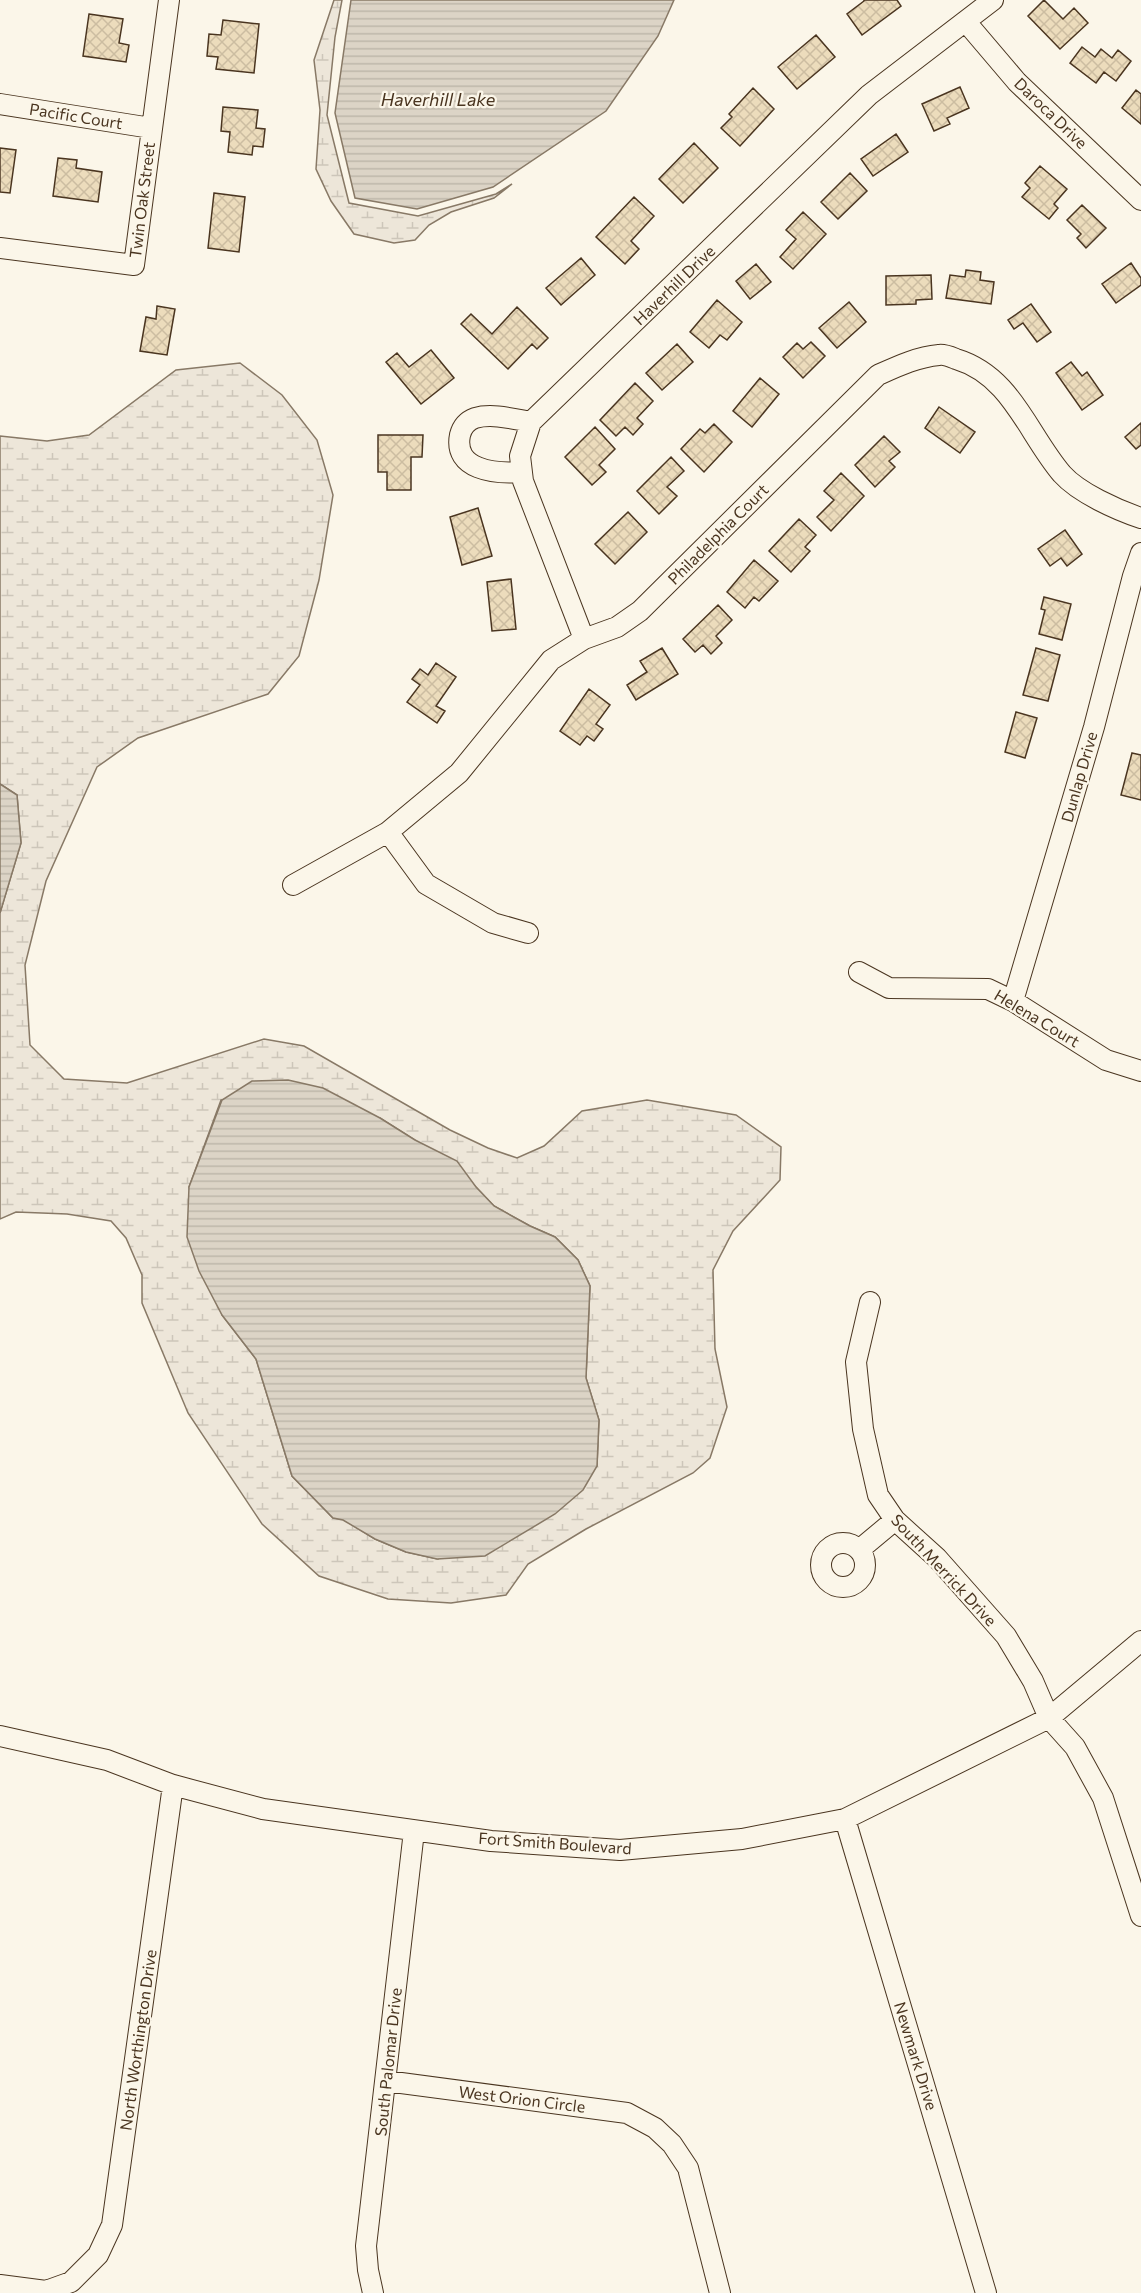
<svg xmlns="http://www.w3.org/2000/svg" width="1141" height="2293" viewBox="0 0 1141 2293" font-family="Commissioner,sans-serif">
  <defs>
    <pattern id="wetland-marsh" width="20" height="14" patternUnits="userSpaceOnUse" patternTransform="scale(1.5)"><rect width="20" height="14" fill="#ede6d9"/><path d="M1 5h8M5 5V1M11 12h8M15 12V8" fill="none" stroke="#cdc6ba"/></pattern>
    <pattern id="water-rules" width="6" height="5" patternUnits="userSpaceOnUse" patternTransform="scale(1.5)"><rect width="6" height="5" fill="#dcd4c6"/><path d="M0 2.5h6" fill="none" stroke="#beb7aa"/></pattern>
    <pattern id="building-cross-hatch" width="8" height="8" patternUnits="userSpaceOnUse" patternTransform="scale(1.5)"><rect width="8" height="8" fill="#ecdcbc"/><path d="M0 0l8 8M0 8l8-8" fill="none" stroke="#ccbda1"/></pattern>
  </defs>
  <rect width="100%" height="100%" fill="#fbf6e9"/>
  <!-- wetland -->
  <path fill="url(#wetland-marsh)" stroke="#887966" stroke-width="1.5" fill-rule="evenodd" d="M 334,0 L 342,0 L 335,37 L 327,115 L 349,203 L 418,216 L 496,194 L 512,184 L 494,198 L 451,212 L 429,225 L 415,240 L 394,243 L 354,234 L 331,201 L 316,169 L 320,110 L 314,60 Z
    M 240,363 L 282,395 L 317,440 L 333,495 L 319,580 L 299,656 L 268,694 L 138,738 L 97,767 L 46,881 L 25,965 L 30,1045 L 64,1079 L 127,1083 L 264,1039 L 304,1046 L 450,1130 L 488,1148 L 517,1158 L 544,1146 L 582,1111 L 647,1100 L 736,1115 L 781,1147 L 780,1180 L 733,1231 L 713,1270 L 715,1349 L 727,1407 L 710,1458 L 693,1473 L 586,1529 L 528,1564 L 506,1595 L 451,1603 L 388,1599 L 319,1576 L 262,1524 L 188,1413 L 142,1303 L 142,1275 L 126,1238 L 111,1221 L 67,1214 L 16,1212 L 0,1219 L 0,913 L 21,843 L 17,795 L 0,784 L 0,436 L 47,441 L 89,435 L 176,370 ZM 221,1100 L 380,1118 L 415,1140 L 476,1187 L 494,1206 L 530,1226 L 555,1237 L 578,1260 L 590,1286 L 586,1378 L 599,1420 L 597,1466 L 438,1559 L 406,1552 L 375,1539 L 343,1519 L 333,1518 L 292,1476 L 256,1359 L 222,1315 L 189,1187 Z"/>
  <!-- water -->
  <path fill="url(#water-rules)" stroke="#887966" stroke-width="1.5" d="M 351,0 L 674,0 L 658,36 L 606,111 L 493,187 L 417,209 L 355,198 L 335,113 Z
    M 0,784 L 17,795 L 21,843 L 0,913 Z
    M 288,1080 L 323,1088 L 380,1118 L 415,1140 L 457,1161 L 476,1187 L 494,1206 L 530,1226 L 555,1237 L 578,1260 L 590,1286 L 586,1378 L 599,1420 L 597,1466 L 583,1490 L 555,1514 L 485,1556 L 437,1559 L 406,1552 L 375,1539 L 343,1520 L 333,1518 L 292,1476 L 256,1359 L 222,1315 L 199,1271 L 187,1237 L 189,1187 L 222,1100 L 252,1081 Z"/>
  <!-- building -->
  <path fill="url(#building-cross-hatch)" stroke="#4a3520" stroke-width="1.5" d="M 864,0 L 897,0 L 901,6 L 862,35 L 847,14 L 864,1 Z
    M 1044,0 L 1063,19 L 1074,8 L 1088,23 L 1060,49 L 1028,16 Z
    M 89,14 L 123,19 L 119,43 L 129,45 L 126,62 L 83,56 Z
    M 223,20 L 259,24 L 254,73 L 216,69 L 218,57 L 207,56 L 209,34 L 221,35 Z
    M 816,35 L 835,57 L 797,89 L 778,67 Z
    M 1082,47 L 1095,57 L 1101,49 L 1112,58 L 1118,50 L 1131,61 L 1116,81 L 1104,72 L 1096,83 L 1070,63 Z
    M 960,87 L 969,108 L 947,118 L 950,124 L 934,131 L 922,104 Z
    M 753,88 L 774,109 L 740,146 L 721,128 L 732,117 L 729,114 Z
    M 1136,90 L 1141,94 L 1141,124 L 1122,108 Z
    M 223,107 L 258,110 L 256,128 L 265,129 L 263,147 L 253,146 L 252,155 L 228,152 L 230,132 L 221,131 Z
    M 896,134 L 908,152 L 873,176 L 861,159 Z
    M 694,143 L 718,168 L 683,203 L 659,179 Z
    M 0,148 L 16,150 L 10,193 L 0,192 Z
    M 58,158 L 77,160 L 76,168 L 102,172 L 98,202 L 53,196 Z
    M 1040,166 L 1067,189 L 1054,204 L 1058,208 L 1049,219 L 1022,197 L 1030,188 L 1025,183 Z
    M 850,173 L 867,191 L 838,219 L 821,202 Z
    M 214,193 L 245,197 L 239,252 L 208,248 Z
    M 634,197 L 654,216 L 631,241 L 639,249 L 625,264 L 596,237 Z
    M 1082,205 L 1106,228 L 1086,248 L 1077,238 L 1081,234 L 1067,220 Z
    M 803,212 L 826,234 L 793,269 L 780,257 L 796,239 L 786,230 Z
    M 581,258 L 595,275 L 561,305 L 546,288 Z
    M 1131,263 L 1141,278 L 1141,285 L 1116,303 L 1102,284 Z
    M 756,264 L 771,282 L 750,299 L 736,281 Z
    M 966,270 L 981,272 L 980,280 L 994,282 L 991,304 L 946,298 L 950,275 L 965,277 Z
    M 931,275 L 932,299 L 916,300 L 916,304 L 886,305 L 886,276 Z
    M 717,300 L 742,322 L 727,340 L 720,335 L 709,348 L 690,332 Z
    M 849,302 L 866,322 L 837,348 L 819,328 Z
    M 1031,304 L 1051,332 L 1037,342 L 1023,323 L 1014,329 L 1008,320 Z
    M 157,306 L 175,309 L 167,355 L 140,351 L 146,317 L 156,319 Z
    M 517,307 L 548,338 L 537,349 L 532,344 L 508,369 L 461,324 L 471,314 L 492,334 Z
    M 811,342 L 825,356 L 803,378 L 783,357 L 797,343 L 803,349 Z
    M 677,344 L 693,362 L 662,390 L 646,373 Z
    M 431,350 L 454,378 L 421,404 L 386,362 L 397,353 L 409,367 Z
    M 1071,362 L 1082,376 L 1087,372 L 1103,395 L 1082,410 L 1056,373 Z
    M 760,378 L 779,394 L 752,427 L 733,411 Z
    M 635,383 L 653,401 L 637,418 L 643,424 L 633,435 L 625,427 L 616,436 L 600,420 Z
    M 939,407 L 975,432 L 960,453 L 925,428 Z
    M 1141,423 L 1141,445 L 1136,449 L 1125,437 Z
    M 714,424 L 732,442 L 704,472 L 681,449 L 700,429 L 705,433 Z
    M 595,427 L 615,449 L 599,465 L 606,472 L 592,485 L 565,457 Z
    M 378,435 L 423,435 L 422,457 L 411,457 L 411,490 L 387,490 L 387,472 L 378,472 Z
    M 884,436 L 900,452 L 889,461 L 895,467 L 875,487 L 855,465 Z
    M 671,457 L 684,471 L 667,487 L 677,496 L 659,514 L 637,491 Z
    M 841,473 L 864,496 L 831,531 L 817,517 L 834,500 L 824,491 Z
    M 478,508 L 492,556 L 462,565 L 450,517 Z
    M 628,512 L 647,532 L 615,564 L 595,544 Z
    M 799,519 L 816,535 L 805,547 L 810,551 L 791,572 L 769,551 Z
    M 1065,530 L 1082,554 L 1067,566 L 1061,558 L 1050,566 L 1038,549 Z
    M 754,560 L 778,581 L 759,601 L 754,597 L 745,608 L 727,592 Z
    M 511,579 L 516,629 L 492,631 L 487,582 Z
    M 1044,597 L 1071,604 L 1062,640 L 1039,634 L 1045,610 L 1041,609 Z
    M 718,605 L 732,620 L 716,636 L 722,643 L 711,654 L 703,645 L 695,652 L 683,639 Z
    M 662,648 L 678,674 L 636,700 L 627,685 L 647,672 L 640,661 Z
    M 1036,648 L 1060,655 L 1048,701 L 1023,695 Z
    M 436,663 L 456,677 L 436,706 L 445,711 L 437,723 L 407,702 L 420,685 L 412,679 L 420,669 L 428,675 Z
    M 589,689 L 610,705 L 596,724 L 603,729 L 594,741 L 587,736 L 580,745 L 560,731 Z
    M 1016,712 L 1037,718 L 1025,758 L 1005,752 Z
    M 1132,753 L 1141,755 L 1141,800 L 1121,795 Z"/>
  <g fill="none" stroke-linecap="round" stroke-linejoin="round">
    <!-- minor casing -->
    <g stroke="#4a3520" stroke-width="22">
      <path id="minor" d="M 966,22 L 1017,82 L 1141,200
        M 0,104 L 151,128
        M 0,248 L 134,265 L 169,0
        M 521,472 C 495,474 453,470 460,435 C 462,427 467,421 475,418 C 492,413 514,419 531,422
        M 584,639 L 523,481 L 520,456 L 531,422 L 869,95 L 993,0
        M 388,832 L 426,884 L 493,923 L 528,933
        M 293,885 L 388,832 L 459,773 L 551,660 L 584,639 L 617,627 L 640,611 L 878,375 C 898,366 917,357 939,355 C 944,354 951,357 956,359 C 1012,376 1027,433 1062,474 C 1079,493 1117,510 1141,518
        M 859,972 L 889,988 L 988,989 L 1013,1001 L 1106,1060 L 1141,1071
        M 1013,1001 L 1094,727 L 1133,576 L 1141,553
        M 870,1302 L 856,1362 L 863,1429 L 878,1495 L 895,1520 L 937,1558 L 1006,1636 L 1033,1681 L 1049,1718 L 1075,1747 L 1103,1798 L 1141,1916
        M821 1565a22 22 0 1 1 44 0a22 22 0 1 1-44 0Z
        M 859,1550 L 895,1520
        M 0,1736 L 107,1760 L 173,1785 L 263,1809 L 491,1841 L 620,1850 L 742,1839 L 845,1819 L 1049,1718 L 1141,1641
        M 845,1819 L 986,2293
        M 386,2081 L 627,2113 L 655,2128 L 672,2144 L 688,2168 L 720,2293
        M 0,2285 L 46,2291 L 71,2282 L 98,2255 L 112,2225 L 173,1785
        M 373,2293 L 368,2270 L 366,2246 L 414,1831"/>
    </g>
    <!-- minor -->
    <use href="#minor" stroke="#fbf6e9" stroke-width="20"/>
  </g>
  <g text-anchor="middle" stroke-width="4.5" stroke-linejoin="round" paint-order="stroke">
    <!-- street labels -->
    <g font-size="16" fill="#4a3520" stroke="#fbf6e9">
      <text transform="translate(1051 113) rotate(44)" y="6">Daroca Drive</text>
      <text transform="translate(76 116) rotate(9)" y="6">Pacific Court</text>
      <text transform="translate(142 200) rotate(-83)" y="6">Twin Oak Street</text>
      <text transform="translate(674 285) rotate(-44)" y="6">Haverhill Drive</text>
      <text transform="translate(718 534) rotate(-45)" y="6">Philadelphia Court</text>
      <text transform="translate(1079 777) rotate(-74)" y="6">Dunlap Drive</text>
      <text transform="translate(1037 1018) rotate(31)" y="6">Helena Court</text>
      <text transform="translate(944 1570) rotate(47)" y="6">South Merrick Drive</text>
      <text transform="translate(555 1843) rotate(4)" y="6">Fort Smith Boulevard</text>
      <text transform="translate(138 2040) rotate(-82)" y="6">North Worthington Drive</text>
      <text transform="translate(916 2056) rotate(73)" y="6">Newmark Drive</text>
      <text transform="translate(388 2062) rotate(-84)" y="6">South Palomar Drive</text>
      <text transform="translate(522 2099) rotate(7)" y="6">West Orion Circle</text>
    </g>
    <!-- water labels -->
    <g font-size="18" font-style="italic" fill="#4a3520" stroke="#fbf6e9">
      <text x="438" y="106">Haverhill Lake</text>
    </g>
  </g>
</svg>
